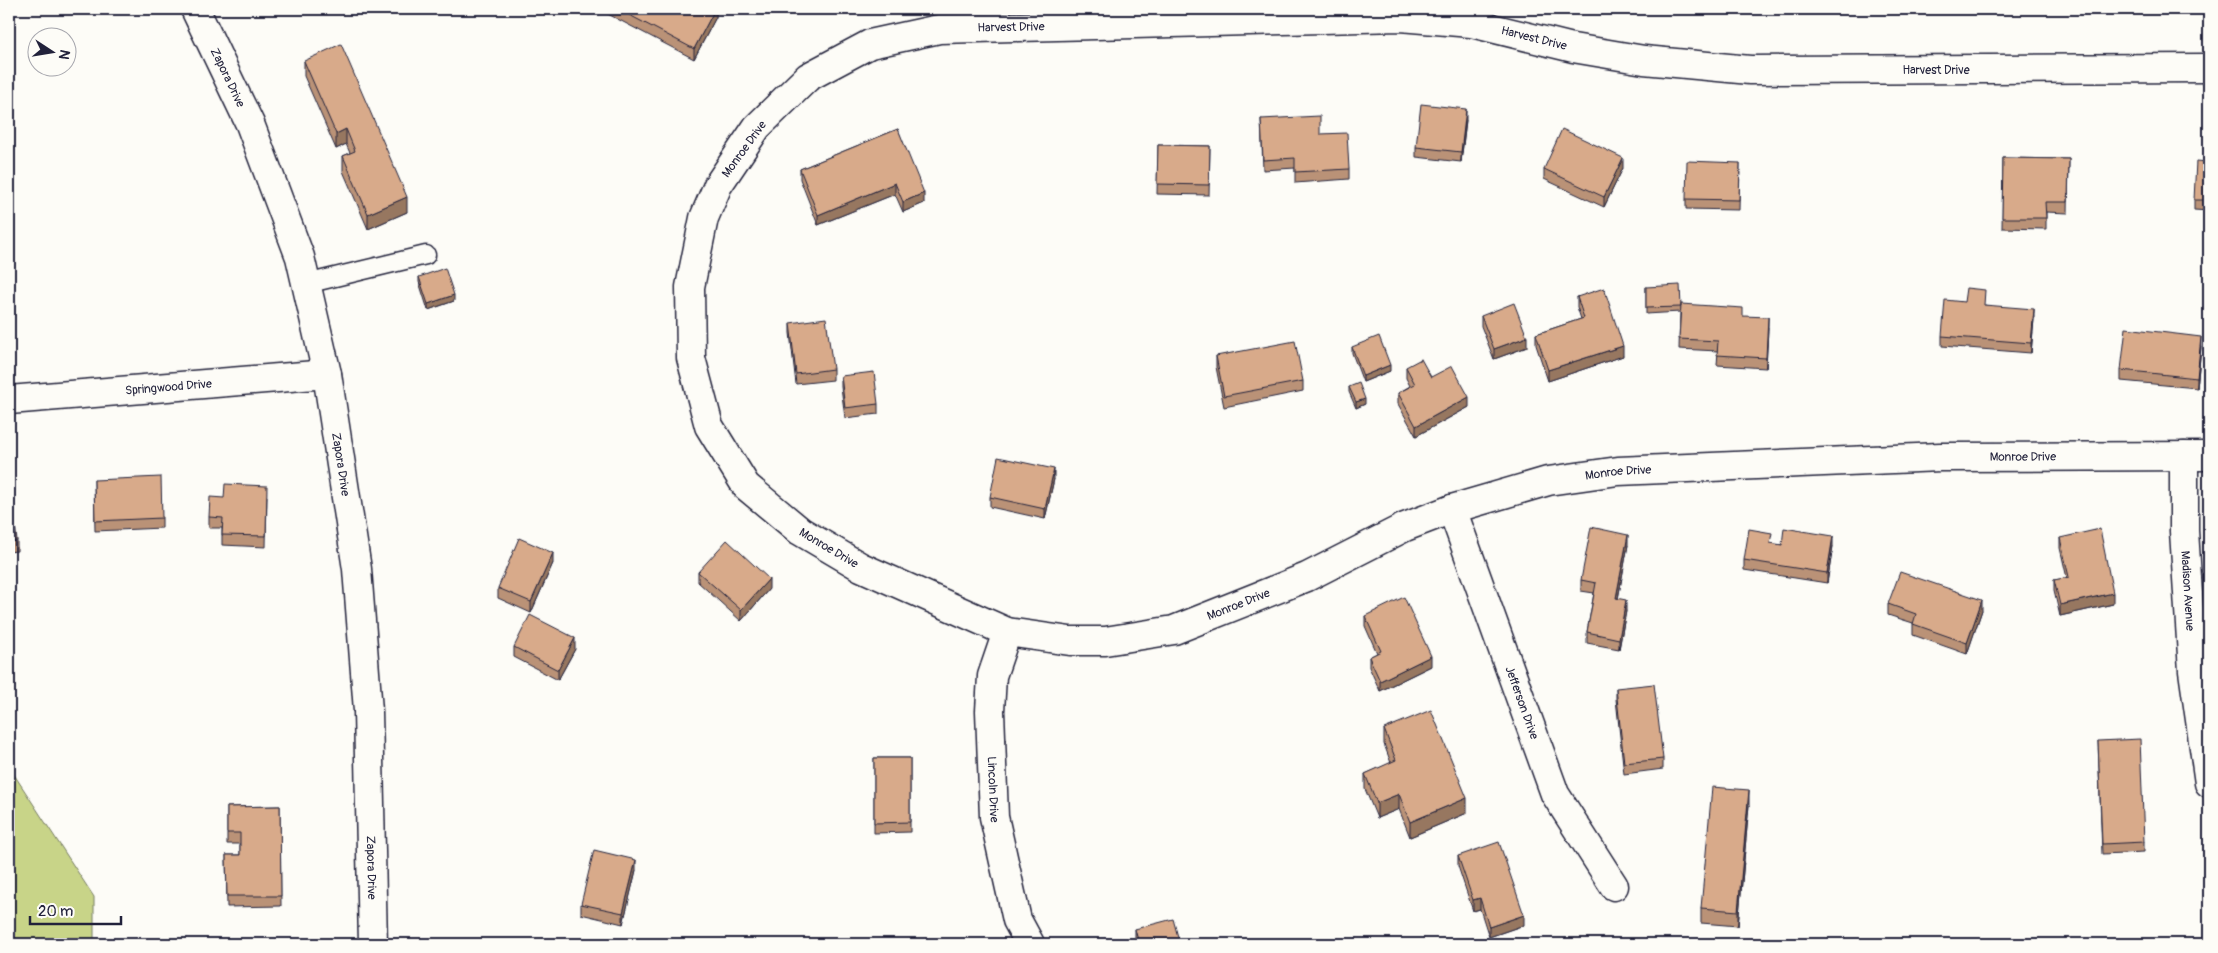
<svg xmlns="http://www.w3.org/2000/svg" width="2218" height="953" viewBox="0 0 2218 953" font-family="Pangolin,sans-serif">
  <rect width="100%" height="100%" fill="#fdfcf7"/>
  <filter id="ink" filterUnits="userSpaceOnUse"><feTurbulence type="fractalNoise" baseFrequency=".02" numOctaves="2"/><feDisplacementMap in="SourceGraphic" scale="10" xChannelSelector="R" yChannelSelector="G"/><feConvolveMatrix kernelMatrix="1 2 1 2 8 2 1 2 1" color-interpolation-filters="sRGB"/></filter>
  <g filter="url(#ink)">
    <!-- green -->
    <path fill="#c8d488" stroke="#757b62" d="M 9,770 L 13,773 L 94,897 L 94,944 L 9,944 Z"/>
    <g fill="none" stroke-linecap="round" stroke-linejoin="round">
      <!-- service casing -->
      <g stroke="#22223b" stroke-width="21">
        <path id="service" d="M 306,284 L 426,255"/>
      </g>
      <!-- minor casing -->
      <g stroke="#22223b" stroke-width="31">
        <g id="minor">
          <path id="s1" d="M 195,9 L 250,124 L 300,257 L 327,374 L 357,569 L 368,711 L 373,944"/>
          <path id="s2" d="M 2209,68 L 1750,70 L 1644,60 L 1573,48 L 1471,23 L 1400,17 L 939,29 L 870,44 L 808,77 L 757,127 L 718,185 L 704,218 L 690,287 L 691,358 L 709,426 L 746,486 L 800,531 L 861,567 L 1007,632 L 1070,641 L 1105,641 L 1174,630 L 1307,577 L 1405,527 L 1452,509 L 1548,481 L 1618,471 L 1940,457 L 2209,456"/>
          <path id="s3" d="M 9,400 L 327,374"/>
          <path id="s4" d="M 2184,456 L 2184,531 L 2193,671 L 2209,783"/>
          <path id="s5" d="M 1452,509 L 1555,794 L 1614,886"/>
          <path id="s6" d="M 1007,632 L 992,676 L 990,711 L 994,817 L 1017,920 L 1030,944"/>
        </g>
      </g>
      <!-- service -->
      <use href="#service" stroke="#fdfcf7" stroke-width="18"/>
      <!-- minor -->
      <use href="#minor" stroke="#fdfcf7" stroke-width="28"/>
    </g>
    <!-- wall -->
    <path fill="#ba9277" stroke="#22223b" d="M 604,9 L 716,9 L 716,17 L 694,59 L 604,12 Z
      M 304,61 L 407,212 L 368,229 L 343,171 L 343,156 L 350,153 L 346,144 L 336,149 L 304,76 Z
      M 1261,119 L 1320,134 L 1349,169 L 1349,179 L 1295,183 L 1295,168 L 1263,170 Z
      M 1466,120 L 1461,162 L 1416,157 L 1416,147 Z
      M 898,129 L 924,203 L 903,212 L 895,194 L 818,225 L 800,179 L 800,169 Z
      M 1158,145 L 1210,146 L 1209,195 L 1157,194 Z
      M 2003,158 L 2069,159 L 2068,213 L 2046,212 L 2046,229 L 2002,228 Z
      M 2209,162 L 2209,211 L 2194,210 L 2194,200 Z
      M 1740,163 L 1739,210 L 1686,209 L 1686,199 Z
      M 1623,168 L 1604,207 L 1544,179 L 1544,169 Z
      M 419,277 L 454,301 L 428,310 L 419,282 Z
      M 1646,287 L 1681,305 L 1743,316 L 1768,328 L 1766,368 L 1717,365 L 1718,351 L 1679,349 L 1680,312 L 1646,314 Z
      M 1577,297 L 1623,356 L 1548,381 L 1536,345 L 1536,334 L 1581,319 L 1577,307 Z
      M 1985,305 L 2034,319 L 2031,353 L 1942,346 L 1942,336 Z
      M 1481,316 L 1527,347 L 1494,359 L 1481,326 Z
      M 790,323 L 833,369 L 833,380 L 796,384 L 790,333 Z
      M 1352,347 L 1390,371 L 1363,382 L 1352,353 Z
      M 2201,347 L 2197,388 L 2121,381 L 2121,370 Z
      M 1216,356 L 1303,381 L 1303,391 L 1224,407 L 1216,367 Z
      M 1406,367 L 1431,377 L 1469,407 L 1416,436 L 1398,404 L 1398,393 L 1410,386 L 1406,378 Z
      M 841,376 L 878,404 L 878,414 L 845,418 L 841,387 Z
      M 1349,387 L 1365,404 L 1356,408 L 1349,392 Z
      M 1054,479 L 1045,519 L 990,507 L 990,497 Z
      M 94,480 L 162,518 L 162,528 L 95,531 Z
      M 267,496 L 266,547 L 222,545 L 222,528 L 209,528 L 209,517 L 224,498 Z
      M 9,501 L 17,541 L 17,551 L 9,552 Z
      M 2060,538 L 2113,604 L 2060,616 L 2054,591 L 2054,580 L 2067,578 L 2060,548 Z
      M 1771,544 L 1782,545 L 1833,546 L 1827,583 L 1744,570 L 1744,560 Z
      M 1628,545 L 1618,599 L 1626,611 L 1619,649 L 1587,643 L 1587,632 L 1594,593 L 1581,591 L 1581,580 Z
      M 553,563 L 531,613 L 498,598 L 498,588 Z
      M 698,572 L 769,589 L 741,621 L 698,582 Z
      M 1888,604 L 1982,610 L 1967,654 L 1913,635 L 1913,623 L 1888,615 Z
      M 1365,616 L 1431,666 L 1380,691 L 1369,667 L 1369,657 L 1377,653 L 1365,626 Z
      M 514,647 L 575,649 L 558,680 L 514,657 Z
      M 1616,688 L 1663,759 L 1663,769 L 1624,774 L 1616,699 Z
      M 1384,729 L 1467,813 L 1410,837 L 1399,809 L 1377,818 L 1365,789 L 1365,774 L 1391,763 L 1384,744 Z
      M 2098,741 L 2144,842 L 2144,852 L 2102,854 Z
      M 874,758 L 910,758 L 910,832 L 874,833 Z
      M 1749,805 L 1738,926 L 1701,923 L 1701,908 Z
      M 280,806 L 281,906 L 227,907 L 226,855 L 240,855 L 240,844 L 227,844 L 227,807 Z
      M 1458,856 L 1524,925 L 1489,937 L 1480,909 L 1473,911 L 1458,866 Z
      M 636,870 L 623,924 L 581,914 L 581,904 Z
      M 1135,929 L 1180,944 L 1137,944 L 1135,939 Z"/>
    <!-- shaded-wall -->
    <path fill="#977761" stroke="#22223b" d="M 715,9 L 716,9 L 716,17 L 694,59 L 694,49 Z
      M 1466,109 L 1466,120 L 1461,162 L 1461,152 Z
      M 346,129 L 346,144 L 336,149 L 336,134 Z
      M 1623,158 L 1623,168 L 1604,207 L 1604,197 Z
      M 895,183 L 895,194 L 818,225 L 818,215 Z
      M 924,193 L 924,203 L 903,212 L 903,202 Z
      M 407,197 L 407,212 L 368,229 L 368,214 Z
      M 454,295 L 454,301 L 428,310 L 428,304 Z
      M 2034,309 L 2034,319 L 2031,353 L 2031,343 Z
      M 1768,317 L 1768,328 L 1766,368 L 1766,358 Z
      M 1527,337 L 1527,347 L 1494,359 L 1494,349 Z
      M 2201,337 L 2201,347 L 2197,388 L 2197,378 Z
      M 1623,346 L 1623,356 L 1548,381 L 1548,370 Z
      M 1390,365 L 1390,371 L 1363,382 L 1363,376 Z
      M 1469,397 L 1469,407 L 1416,436 L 1416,426 Z
      M 1365,399 L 1365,404 L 1356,408 L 1356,402 Z
      M 1054,469 L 1054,479 L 1045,519 L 1045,509 Z
      M 1628,535 L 1628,545 L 1616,609 L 1616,598 Z
      M 1833,536 L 1833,546 L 1827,583 L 1827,573 Z
      M 553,553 L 553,563 L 531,613 L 531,602 Z
      M 769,579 L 769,589 L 741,621 L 741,610 Z
      M 2113,593 L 2113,604 L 2060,616 L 2060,605 Z
      M 1626,600 L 1626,611 L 1619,649 L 1619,639 Z
      M 1982,600 L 1982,610 L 1967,654 L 1967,643 Z
      M 575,638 L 575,649 L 558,680 L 558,670 Z
      M 1431,656 L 1431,666 L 1380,691 L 1380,681 Z
      M 1749,790 L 1749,805 L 1738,926 L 1738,911 Z
      M 1399,794 L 1399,809 L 1377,818 L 1377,803 Z
      M 1467,798 L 1467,813 L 1410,837 L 1410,822 Z
      M 636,860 L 636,870 L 623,924 L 623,913 Z
      M 1480,898 L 1480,909 L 1473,911 L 1473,900 Z
      M 1524,915 L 1524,925 L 1489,937 L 1489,927 Z"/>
    <!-- building -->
    <path fill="#d8aa8a" stroke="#22223b" d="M 618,9 L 715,9 L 694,49 Z
      M 341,44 L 407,197 L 368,214 L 343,156 L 355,151 L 346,129 L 336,134 L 304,61 Z
      M 1421,104 L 1466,109 L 1461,152 L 1416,147 Z
      M 1320,116 L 1320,134 L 1347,133 L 1349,169 L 1295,172 L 1295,158 L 1263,160 L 1261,119 Z
      M 898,129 L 924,193 L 903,202 L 895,183 L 818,215 L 800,169 Z
      M 1562,129 L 1623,158 L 1604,197 L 1544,169 Z
      M 1158,145 L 1210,146 L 1209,185 L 1157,184 Z
      M 2003,158 L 2069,159 L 2068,202 L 2045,202 L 2046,218 L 2002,218 Z
      M 1687,161 L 1740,163 L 1739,200 L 1686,199 Z
      M 2196,161 L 2209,162 L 2209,200 L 2194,200 Z
      M 445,268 L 454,295 L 428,304 L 419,277 Z
      M 1680,285 L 1681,307 L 1646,308 L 1646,287 Z
      M 1604,288 L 1623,346 L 1548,370 L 1536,334 L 1584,318 L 1577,297 Z
      M 1966,288 L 1985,290 L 1984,305 L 2034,309 L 2031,343 L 1942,336 L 1945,300 L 1964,302 Z
      M 1514,303 L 1527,337 L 1494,349 L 1481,316 Z
      M 1681,304 L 1743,308 L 1743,316 L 1768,317 L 1766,358 L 1717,355 L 1718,341 L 1679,339 Z
      M 826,318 L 833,369 L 796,374 L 790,323 Z
      M 2126,328 L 2201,337 L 2197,378 L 2121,370 Z
      M 1379,336 L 1390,365 L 1363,376 L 1352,347 Z
      M 1295,341 L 1303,381 L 1224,396 L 1216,356 Z
      M 1421,359 L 1431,377 L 1452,366 L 1469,397 L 1416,426 L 1398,393 L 1415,384 L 1406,367 Z
      M 874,372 L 878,404 L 845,408 L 841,376 Z
      M 1359,383 L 1365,399 L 1356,402 L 1349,387 Z
      M 998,457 L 1054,469 L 1045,509 L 990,497 Z
      M 161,477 L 162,518 L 95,521 L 94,480 Z
      M 225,484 L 267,486 L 266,536 L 222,535 L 223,518 L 209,517 L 210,497 L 224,498 Z
      M 12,500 L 17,541 L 9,542 L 9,501 Z
      M 1591,527 L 1628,535 L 1616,598 L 1626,600 L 1619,639 L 1587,632 L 1596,583 L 1581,580 Z
      M 1784,528 L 1833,536 L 1827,573 L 1744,560 L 1749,529 L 1772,533 L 1770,543 L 1782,545 Z
      M 2100,529 L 2113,593 L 2060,605 L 2054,580 L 2069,577 L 2060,538 Z
      M 519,538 L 553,553 L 531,602 L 498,588 Z
      M 727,540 L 769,579 L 741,610 L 698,572 Z
      M 1900,572 L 1982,600 L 1967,643 L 1913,624 L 1916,614 L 1888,604 Z
      M 1404,597 L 1431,656 L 1380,681 L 1369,657 L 1381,651 L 1365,616 Z
      M 530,615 L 575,638 L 558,670 L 514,647 Z
      M 1654,684 L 1663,759 L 1624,763 L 1616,688 Z
      M 1431,710 L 1467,798 L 1410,822 L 1399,794 L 1377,803 L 1365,774 L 1396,760 L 1384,729 Z
      M 2140,739 L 2144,842 L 2102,844 L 2098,741 Z
      M 874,758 L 910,758 L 910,822 L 874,823 Z
      M 1712,787 L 1749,790 L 1738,911 L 1701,908 Z
      M 280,806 L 281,896 L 227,896 L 226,855 L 240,855 L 240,833 L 227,833 L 227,807 Z
      M 1499,842 L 1524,915 L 1489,927 L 1480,898 L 1473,900 L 1458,856 Z
      M 594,850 L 636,860 L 623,913 L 581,904 Z
      M 1173,919 L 1180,944 L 1139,944 L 1135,929 Z"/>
  </g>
  <g text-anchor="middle" stroke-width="4.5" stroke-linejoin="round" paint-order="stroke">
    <!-- street labels -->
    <g font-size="12" fill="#22223b" stroke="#fdfcf7">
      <text transform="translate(1011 27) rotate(-1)" y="4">Harvest Drive</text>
      <text transform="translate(1534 38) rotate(14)" y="4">Harvest Drive</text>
      <text x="1936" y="74">Harvest Drive</text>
      <text dy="4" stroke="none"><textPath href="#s1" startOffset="76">Zapora Drive</textPath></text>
      <text transform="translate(744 149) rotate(-54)" y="4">Monroe Drive</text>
      <text dy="4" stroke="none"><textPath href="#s3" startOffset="160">Springwood Drive</textPath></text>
      <text dy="4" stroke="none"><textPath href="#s2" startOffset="3224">Monroe Drive</textPath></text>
      <text dy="4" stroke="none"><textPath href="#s1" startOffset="481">Zapora Drive</textPath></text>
      <text dy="4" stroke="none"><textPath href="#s2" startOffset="2819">Monroe Drive</textPath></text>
      <text dy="4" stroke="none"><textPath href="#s2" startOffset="1979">Monroe Drive</textPath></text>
      <text dy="4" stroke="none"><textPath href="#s4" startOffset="135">Madison Avenue</textPath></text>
      <text dy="4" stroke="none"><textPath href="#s2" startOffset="2414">Monroe Drive</textPath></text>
      <text dy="4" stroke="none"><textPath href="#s5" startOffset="206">Jefferson Drive</textPath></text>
      <text dy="4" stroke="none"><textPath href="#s6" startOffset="160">Lincoln Drive</textPath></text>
      <text dy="4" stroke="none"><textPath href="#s1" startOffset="886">Zapora Drive</textPath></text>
    </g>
  </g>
  <!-- margin -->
  <rect width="2218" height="953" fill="none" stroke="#fdfcf7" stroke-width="30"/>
  <rect x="15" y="15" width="2188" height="923" fill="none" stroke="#22223b" stroke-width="2" filter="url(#ink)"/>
  <!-- north arrow -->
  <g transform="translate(52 52) rotate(102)"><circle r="24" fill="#fdfcf7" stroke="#a5a5ac"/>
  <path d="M0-4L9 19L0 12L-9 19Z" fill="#22223b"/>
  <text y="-8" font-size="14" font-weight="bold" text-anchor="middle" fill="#22223b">N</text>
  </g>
  <!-- scale -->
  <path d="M30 916v8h91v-8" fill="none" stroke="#22223b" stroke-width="2.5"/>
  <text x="38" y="916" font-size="15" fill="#22223b" stroke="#fdfcf7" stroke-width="4" paint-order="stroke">20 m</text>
</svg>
